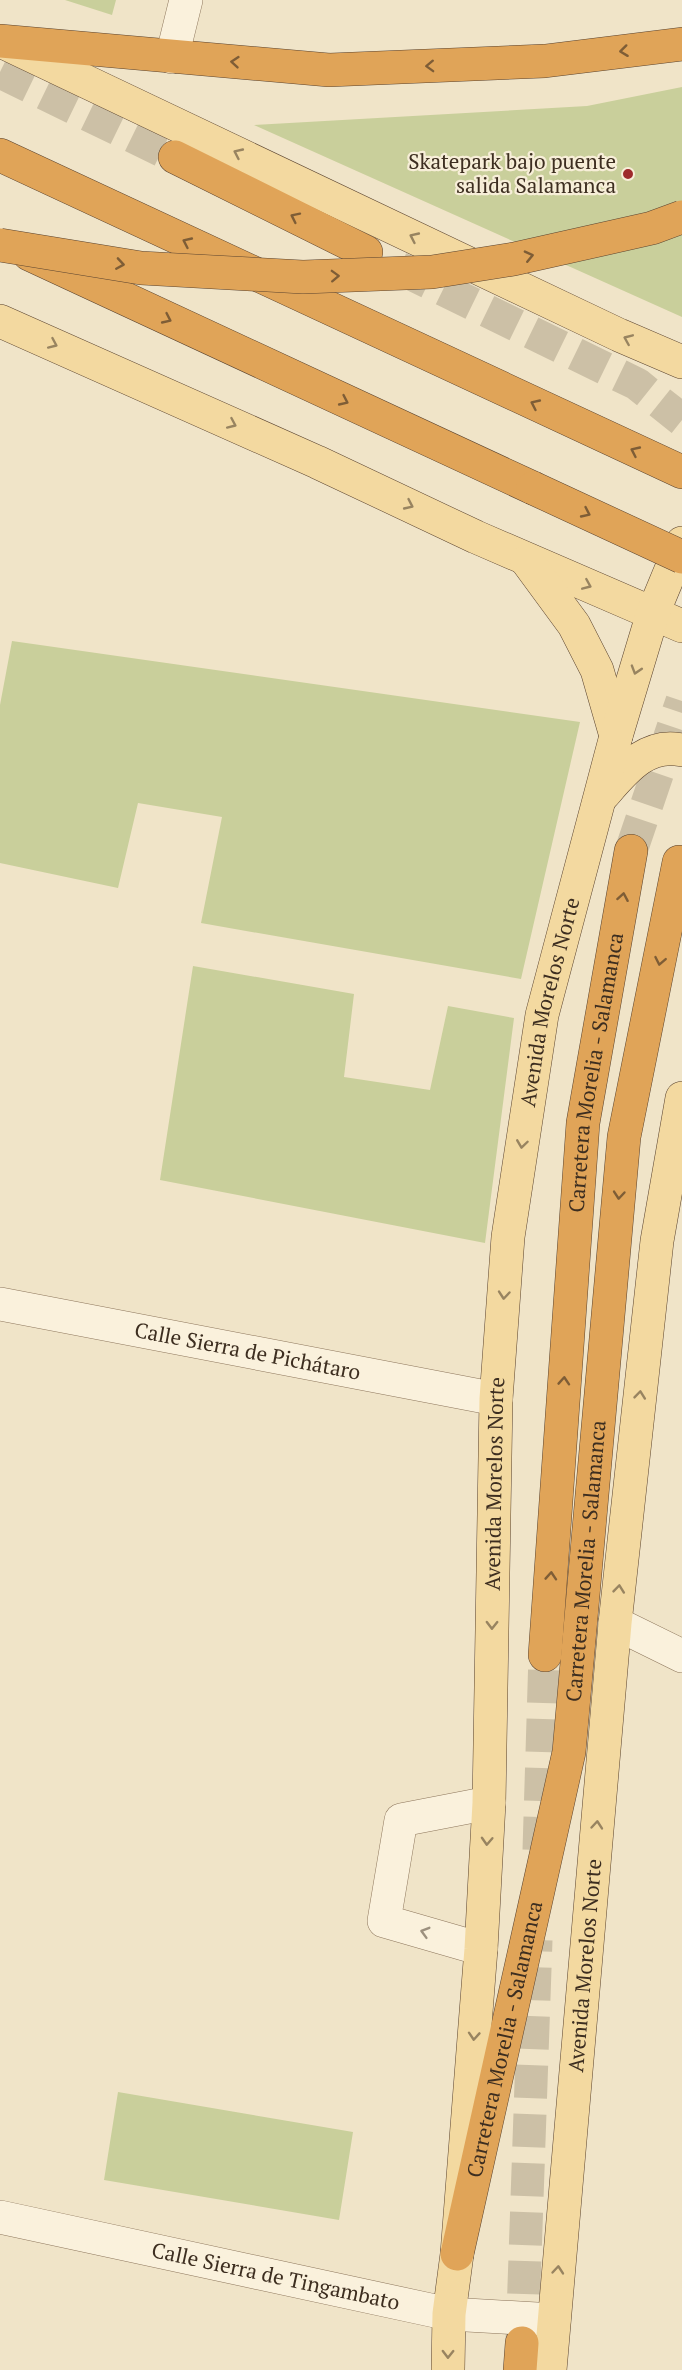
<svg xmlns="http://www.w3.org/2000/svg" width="682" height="2370" viewBox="0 0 682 2370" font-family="'PT Serif',serif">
  <rect width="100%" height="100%" fill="#f0e4c8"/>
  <!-- green -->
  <path fill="#c9cf9b" d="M 65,0 L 116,0 L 112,15 Z
    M 682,87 L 682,317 L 254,125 L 587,106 Z
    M 12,641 L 580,722 L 521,979 L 201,923 L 222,817 L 138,803 L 118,888 L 0,863 L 0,705 Z
    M 193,966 L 354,994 L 344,1077 L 430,1090 L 448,1006 L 514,1018 L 485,1243 L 160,1180 Z
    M 118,2092 L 353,2132 L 339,2220 L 104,2180 Z"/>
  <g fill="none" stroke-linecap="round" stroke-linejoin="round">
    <!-- highway-tunnel -->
    <path stroke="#ccc0a6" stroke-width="33" stroke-dasharray="33 16" stroke-linecap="butt" d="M 0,72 L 175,157
      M 399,268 L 637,384 L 682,420
      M 631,851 L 682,701
      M 539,1850 L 545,1655
      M 522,2343 L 536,1940"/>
    <!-- minor casing -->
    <g stroke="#8d765c" stroke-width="34">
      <g id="minor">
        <path d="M 172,57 L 186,0"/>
        <path id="s1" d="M 0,1304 L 496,1399"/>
        <path d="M 615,1623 L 682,1656"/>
        <path d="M 481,1949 L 384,1921 L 401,1820 L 489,1803"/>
        <path id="s2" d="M 0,2217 L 449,2314 L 554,2320"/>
      </g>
    </g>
    <!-- major casing -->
    <g stroke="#5b4430" stroke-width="34">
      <g id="major">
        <path d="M 5,43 L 619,335 L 682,362"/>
        <path d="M 0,321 L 317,462 L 476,537 L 682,626"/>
        <path d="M 527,561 L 574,625 L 597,670 L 616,736"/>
        <path d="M 603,795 C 624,771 646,742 682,750"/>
        <path id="s3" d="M 448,2370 L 449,2314 L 457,2254 L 481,1949 L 489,1803 L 496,1399 L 508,1237 L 542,1015 L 616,736 L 653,613 L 682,543"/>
        <path id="s4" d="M 550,2370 L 615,1623 L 657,1241 L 682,1098"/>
      </g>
    </g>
    <!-- highway casing -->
    <g stroke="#5b4430" stroke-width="34">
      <g id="highway">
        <path d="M 0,41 L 329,70 L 545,61 L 682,44"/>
        <path d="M 0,155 L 682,472"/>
        <path d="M 175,157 L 366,252"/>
        <path d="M 29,254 L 533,488"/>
        <path id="s5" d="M 545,1655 L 583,1123 L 631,851"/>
        <path id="s6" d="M 457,2254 L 569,1752 L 624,1137 L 679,862"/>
        <path d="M 520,2370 L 522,2343"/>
      </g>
    </g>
    <!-- minor -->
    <use href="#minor" stroke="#faf1dc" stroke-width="33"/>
    <!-- major -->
    <use href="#major" stroke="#f3d9a0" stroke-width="33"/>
    <!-- highway -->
    <use href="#highway" stroke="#e0a458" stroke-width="33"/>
    <!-- highway-bridge casing -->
    <g stroke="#5b4430" stroke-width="34" stroke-linecap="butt">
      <path id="highway-bridge" d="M 0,245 L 141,268 L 303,277 L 432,272 L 514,259 L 652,228 L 682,217
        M 533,488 L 682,557"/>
    </g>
    <!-- highway-bridge -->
    <use href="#highway-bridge" stroke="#e0a458" stroke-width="33"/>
  </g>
  <!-- one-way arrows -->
  <defs><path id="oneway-chevron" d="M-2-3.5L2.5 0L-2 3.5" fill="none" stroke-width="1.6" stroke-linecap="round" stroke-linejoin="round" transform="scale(1.5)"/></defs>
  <g stroke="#7e5d36">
    <use href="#oneway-chevron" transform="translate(624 51) rotate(173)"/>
    <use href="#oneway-chevron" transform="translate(235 62) rotate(-175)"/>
    <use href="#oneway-chevron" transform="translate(430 66) rotate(178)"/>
    <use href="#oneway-chevron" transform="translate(295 217) rotate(-154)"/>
    <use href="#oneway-chevron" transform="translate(187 242) rotate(-155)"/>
    <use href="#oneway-chevron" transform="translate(529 256) rotate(-13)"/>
    <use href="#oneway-chevron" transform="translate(120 264) rotate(9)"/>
    <use href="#oneway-chevron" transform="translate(335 276) rotate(-2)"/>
    <use href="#oneway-chevron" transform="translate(167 319) rotate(25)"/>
    <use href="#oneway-chevron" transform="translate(344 401) rotate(25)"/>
    <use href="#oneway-chevron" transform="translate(535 404) rotate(-155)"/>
    <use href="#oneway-chevron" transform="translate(635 451) rotate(-155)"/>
    <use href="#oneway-chevron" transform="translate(586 513) rotate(25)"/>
    <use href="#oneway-chevron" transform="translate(623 897) rotate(-80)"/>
    <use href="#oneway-chevron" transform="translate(660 961) rotate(101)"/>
    <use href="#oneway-chevron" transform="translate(619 1195) rotate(95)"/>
    <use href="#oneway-chevron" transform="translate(564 1381) rotate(-86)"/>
    <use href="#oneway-chevron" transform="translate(551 1576) rotate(-86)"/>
  </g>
  <g stroke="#988460">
    <use href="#oneway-chevron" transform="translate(238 153) rotate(-155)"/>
    <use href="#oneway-chevron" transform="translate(414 237) rotate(-155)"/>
    <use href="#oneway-chevron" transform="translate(628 339) rotate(-157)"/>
    <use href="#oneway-chevron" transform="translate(53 344) rotate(24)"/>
    <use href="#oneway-chevron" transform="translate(232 424) rotate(24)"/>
    <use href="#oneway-chevron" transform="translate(409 505) rotate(25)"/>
    <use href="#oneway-chevron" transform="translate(587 585) rotate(23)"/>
    <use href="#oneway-chevron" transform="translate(636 670) rotate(107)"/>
    <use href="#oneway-chevron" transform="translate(522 1144) rotate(98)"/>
    <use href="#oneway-chevron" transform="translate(504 1295) rotate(95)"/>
    <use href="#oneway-chevron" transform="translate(640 1395) rotate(-84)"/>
    <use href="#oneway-chevron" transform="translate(619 1589) rotate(-84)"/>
    <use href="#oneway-chevron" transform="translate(492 1625) rotate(91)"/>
    <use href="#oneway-chevron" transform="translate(597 1825) rotate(-85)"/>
    <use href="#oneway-chevron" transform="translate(487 1841) rotate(93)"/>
    <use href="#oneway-chevron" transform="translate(474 2036) rotate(94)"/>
    <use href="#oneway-chevron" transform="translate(558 2270) rotate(-85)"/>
    <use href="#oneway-chevron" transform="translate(448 2354) rotate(91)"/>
  </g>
  <use stroke="#9c907e" href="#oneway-chevron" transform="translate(425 1932) rotate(-164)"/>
  <!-- markers -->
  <circle fill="#9e2a2b" stroke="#f7eed8" stroke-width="2" cx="628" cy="174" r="6"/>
  <g text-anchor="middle" stroke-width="4.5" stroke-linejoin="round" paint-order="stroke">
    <!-- poi labels -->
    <g font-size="21" fill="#3d2e20" stroke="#f7eed8" text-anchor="end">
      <text x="616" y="169">Skatepark bajo puente<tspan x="616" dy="24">salida Salamanca</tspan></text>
    </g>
    <!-- street labels -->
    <g font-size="21" fill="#3d2e20" stroke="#f7eed8">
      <text dy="7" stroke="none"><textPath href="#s3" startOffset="1374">Avenida Morelos Norte</textPath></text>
      <text dy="7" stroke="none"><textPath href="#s5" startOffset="585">Carretera Morelia - Salamanca</textPath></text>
      <text dy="7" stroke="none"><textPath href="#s1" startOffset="252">Calle Sierra de Pichátaro</textPath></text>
      <text dy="7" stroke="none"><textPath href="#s3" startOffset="888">Avenida Morelos Norte</textPath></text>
      <text dy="7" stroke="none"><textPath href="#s6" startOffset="706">Carretera Morelia - Salamanca</textPath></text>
      <text dy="7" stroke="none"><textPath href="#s4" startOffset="406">Avenida Morelos Norte</textPath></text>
      <text dy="7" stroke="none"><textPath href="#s6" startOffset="220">Carretera Morelia - Salamanca</textPath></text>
      <text dy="7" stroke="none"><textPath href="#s2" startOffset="282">Calle Sierra de Tingambato</textPath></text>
    </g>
  </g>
</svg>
